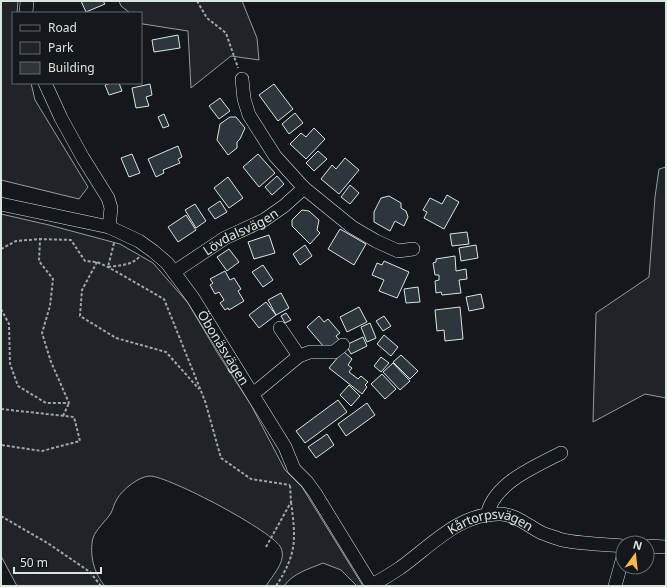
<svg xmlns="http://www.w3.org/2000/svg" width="667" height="587" viewBox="0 0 667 587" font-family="'Noto Sans',sans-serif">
  <rect width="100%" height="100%" fill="#14181c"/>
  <!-- green -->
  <path fill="#202428" stroke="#939e99" d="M 1,1 L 18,1 L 17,13 L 13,13 L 13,83 L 31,83 L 35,100 L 88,187 L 79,199 L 1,180 Z
    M 119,1 L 242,1 L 257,38 L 259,60 L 231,56 L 191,88 L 188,31 L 143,24 L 141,23 L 141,13 L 130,13 L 121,6 Z
    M 666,167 L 666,398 L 645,394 L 593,422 L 596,313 L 649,277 L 655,197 L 659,169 Z
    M 1,214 L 49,225 L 120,244 L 153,263 L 188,303 L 217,352 L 251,405 L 285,470 L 302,487 L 363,586 L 357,586 L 341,570 L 323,563 C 309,569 293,573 284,586 L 266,586 C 272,576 287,561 281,548 C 275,532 168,476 150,476 C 139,476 122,490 117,499 C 114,504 113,509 111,513 C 106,521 96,529 93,538 C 89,554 94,574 105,586 L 17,586 L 1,556 Z"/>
  <!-- building -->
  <path fill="#2c363c" stroke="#d8e6dc" d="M 81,1 L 103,1 L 105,4 L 86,12 Z
    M 178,35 L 180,48 L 154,52 L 152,40 Z
    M 111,83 L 119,83 L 122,91 L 109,95 L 105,85 Z
    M 150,84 L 152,95 L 146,97 L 149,106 L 136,108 L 132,88 Z
    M 274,84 L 293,109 L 278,121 L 259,95 Z
    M 220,98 L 230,111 L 219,119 L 209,106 Z
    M 295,113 L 303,123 L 289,134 L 282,124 Z
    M 164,114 L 169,126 L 163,128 L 158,117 Z
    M 230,117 L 236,117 L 245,128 L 240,139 L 237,142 L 237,148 L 228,155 L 217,140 L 220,124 Z
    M 314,128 L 325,139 L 306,159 L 290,144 L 301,133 L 306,137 Z
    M 178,146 L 182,157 L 178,159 L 180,163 L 163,170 L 164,173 L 156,177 L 148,159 Z
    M 318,151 L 327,159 L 314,171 L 306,163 Z
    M 132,154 L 140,173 L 129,177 L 121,158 Z
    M 258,154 L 275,173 L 259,187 L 243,167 Z
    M 345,158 L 359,170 L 339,194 L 321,179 L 332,165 L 336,169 Z
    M 277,176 L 284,184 L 272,195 L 265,187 Z
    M 228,177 L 243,198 L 229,208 L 214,188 Z
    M 350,185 L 359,193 L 350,204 L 341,197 Z
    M 447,195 L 459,202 L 444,229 L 424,218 L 427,212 L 423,210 L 430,198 L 442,204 Z
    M 389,196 L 401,203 L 401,208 L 406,211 L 408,217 L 404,226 L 395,221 L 390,231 L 374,222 L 374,212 L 381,198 Z
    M 220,201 L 227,212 L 215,219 L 208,209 Z
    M 195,204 L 206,221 L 196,228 L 185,210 Z
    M 302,210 L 309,211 L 319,220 L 317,230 L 320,233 L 310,244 L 292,226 L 292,220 Z
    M 186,215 L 196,230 L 178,242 L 168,227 Z
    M 340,229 L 366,244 L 354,265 L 328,249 Z
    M 467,232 L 469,244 L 452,246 L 450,234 Z
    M 269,235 L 275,253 L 254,259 L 248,242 Z
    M 305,245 L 312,256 L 300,265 L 293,254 Z
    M 476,245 L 478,258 L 461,261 L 459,248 Z
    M 229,249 L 239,262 L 227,271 L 217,257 Z
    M 455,256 L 456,271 L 466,269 L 467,279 L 459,280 L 461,293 L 442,295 L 441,292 L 436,293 L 435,281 L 439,280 L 439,275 L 435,275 L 433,263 L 436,262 L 436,259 Z
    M 384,261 L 409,272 L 397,298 L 379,291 L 384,280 L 372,275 L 377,263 L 382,265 Z
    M 263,265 L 273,280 L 263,287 L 252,272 Z
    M 225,271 L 230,280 L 234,278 L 241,289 L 238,291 L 244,301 L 229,310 L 228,308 L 225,310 L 220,303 L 224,300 L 219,292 L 215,294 L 210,285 L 213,283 L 210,279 Z
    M 418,287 L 420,302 L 406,303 L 404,289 Z
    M 281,293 L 289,308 L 276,315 L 268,300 Z
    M 481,294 L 484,308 L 469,311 L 466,297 Z
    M 266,302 L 276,315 L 259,328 L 249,315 Z
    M 359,307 L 367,322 L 347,332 L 340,317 Z
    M 460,307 L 463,339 L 445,341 L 444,330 L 437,331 L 435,310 Z
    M 286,313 L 291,320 L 285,323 L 281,316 Z
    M 319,316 L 324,322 L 328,319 L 340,333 L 336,336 L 340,341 L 330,349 L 327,345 L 324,347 L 307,327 Z
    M 384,316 L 391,326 L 383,331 L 376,321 Z
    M 370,323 L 376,338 L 367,342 L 361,327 Z
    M 384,335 L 398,347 L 391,356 L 377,344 Z
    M 363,337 L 367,346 L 351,354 L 346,345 Z
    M 343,351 L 352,359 L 348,365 L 352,368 L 349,372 L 358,379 L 361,376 L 368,382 L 365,385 L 367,387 L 362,394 L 329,368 Z
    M 401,355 L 418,371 L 410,379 L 393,362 Z
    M 381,357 L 389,363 L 381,372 L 374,366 Z
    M 393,363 L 410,381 L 400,390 L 383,372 Z
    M 382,374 L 396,389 L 385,399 L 371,384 Z
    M 349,385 L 360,396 L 351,406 L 340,395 Z
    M 338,400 L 347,412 L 305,443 L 296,431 Z
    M 367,403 L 375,415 L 346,436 L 338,424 Z
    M 327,434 L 334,445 L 316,458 L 308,447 Z"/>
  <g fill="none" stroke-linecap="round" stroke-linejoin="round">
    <!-- minor casing -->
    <g stroke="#d8e6dc" stroke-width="14">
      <g id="minor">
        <path d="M 26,13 L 27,1"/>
        <path d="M 242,79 L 244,99 L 249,115 L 275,156 L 304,188 L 352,227 L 376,241 L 398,251 L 413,249"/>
        <path d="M 45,83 L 61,118 L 83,158 L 108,198 L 111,208 L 109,227"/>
        <path id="s1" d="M 1,204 L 109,227 L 139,241 L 153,251 L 167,263 L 193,298 L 285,447 L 294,469 L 307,482 L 315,493 L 372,586"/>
        <path id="s2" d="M 174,272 L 225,238 L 264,220 L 284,206 L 304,188"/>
        <path d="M 280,328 L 299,356"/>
        <path d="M 253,394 L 299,356 L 310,352 L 334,352 L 343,345"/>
        <path d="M 487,515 C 494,483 534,467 561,453"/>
        <path d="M 647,546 L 666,547"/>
        <path id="s3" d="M 372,585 C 381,580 391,574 400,568 C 431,546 460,512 501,514 C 517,515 528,526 542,533 C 547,535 554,537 559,539 C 575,544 605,544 623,546"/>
        <path d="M 615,586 L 623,557"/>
      </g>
    </g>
    <!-- path -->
    <path stroke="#9da8a2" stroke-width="2" stroke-dasharray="3 2" stroke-linecap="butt" d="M 197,1 L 207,18 L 226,33 L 238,68
      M 114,243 L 108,267 C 119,265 132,266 140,256
      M 1,249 L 16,241 L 40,239 L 71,240 L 85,261 L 97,262 L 108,267 L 164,299 L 205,401 L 221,458 L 251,479 L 290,485
      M 97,262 L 82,290 L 80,316 L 116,338 L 166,352 L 199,389
      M 1,309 L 9,324 L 10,364 L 18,386 L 46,403 L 69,403 L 51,362 L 42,333 L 50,306 L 53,279 L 39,261 L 40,239
      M 1,409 L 74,417 L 80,441 L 42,451 L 1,445
      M 63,416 L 69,403
      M 1,516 L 49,544 L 90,572 L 101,586
      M 266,547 L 291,502 L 290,485
      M 276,586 C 297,554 296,539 291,502"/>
    <!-- minor -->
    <use href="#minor" stroke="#14181c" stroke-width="13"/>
  </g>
  <g text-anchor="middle" stroke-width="3" stroke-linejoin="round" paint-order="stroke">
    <!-- street labels -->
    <g font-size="13" fill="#d8e6dc" stroke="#14181c">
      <text dy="5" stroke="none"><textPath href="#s2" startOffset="78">Lövdalsvägen</textPath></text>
      <text dy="5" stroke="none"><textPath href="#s1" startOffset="281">Öbonäsvägen</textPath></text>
      <text dy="5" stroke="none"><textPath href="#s3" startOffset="139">Kårtorpsvägen</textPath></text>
    </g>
  </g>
  <!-- border -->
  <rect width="667" height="587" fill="none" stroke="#d8e6dc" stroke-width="4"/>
  <!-- legend -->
  <rect x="12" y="12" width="130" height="72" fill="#14181c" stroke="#626a69"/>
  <rect x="20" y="25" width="20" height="6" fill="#14181c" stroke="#626a69"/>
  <text x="48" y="32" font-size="12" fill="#d8e6dc">Road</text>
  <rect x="20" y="42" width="20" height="12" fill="#202428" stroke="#626a69"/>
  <text x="48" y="52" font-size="12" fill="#d8e6dc">Park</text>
  <rect x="20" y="62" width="20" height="12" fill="#2c363c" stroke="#626a69"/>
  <text x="48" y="72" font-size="12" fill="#d8e6dc">Building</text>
  <!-- north arrow -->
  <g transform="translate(635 555) rotate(15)"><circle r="19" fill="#14181c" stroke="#626a69"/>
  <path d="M0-3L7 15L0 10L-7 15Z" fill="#ffb74d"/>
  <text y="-6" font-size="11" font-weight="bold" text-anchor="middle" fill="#d8e6dc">N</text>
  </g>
  <!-- scale -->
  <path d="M14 567v6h87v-6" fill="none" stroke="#d8e6dc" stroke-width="2"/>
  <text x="20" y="567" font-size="12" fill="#d8e6dc" stroke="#14181c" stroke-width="3" paint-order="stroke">50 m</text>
</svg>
